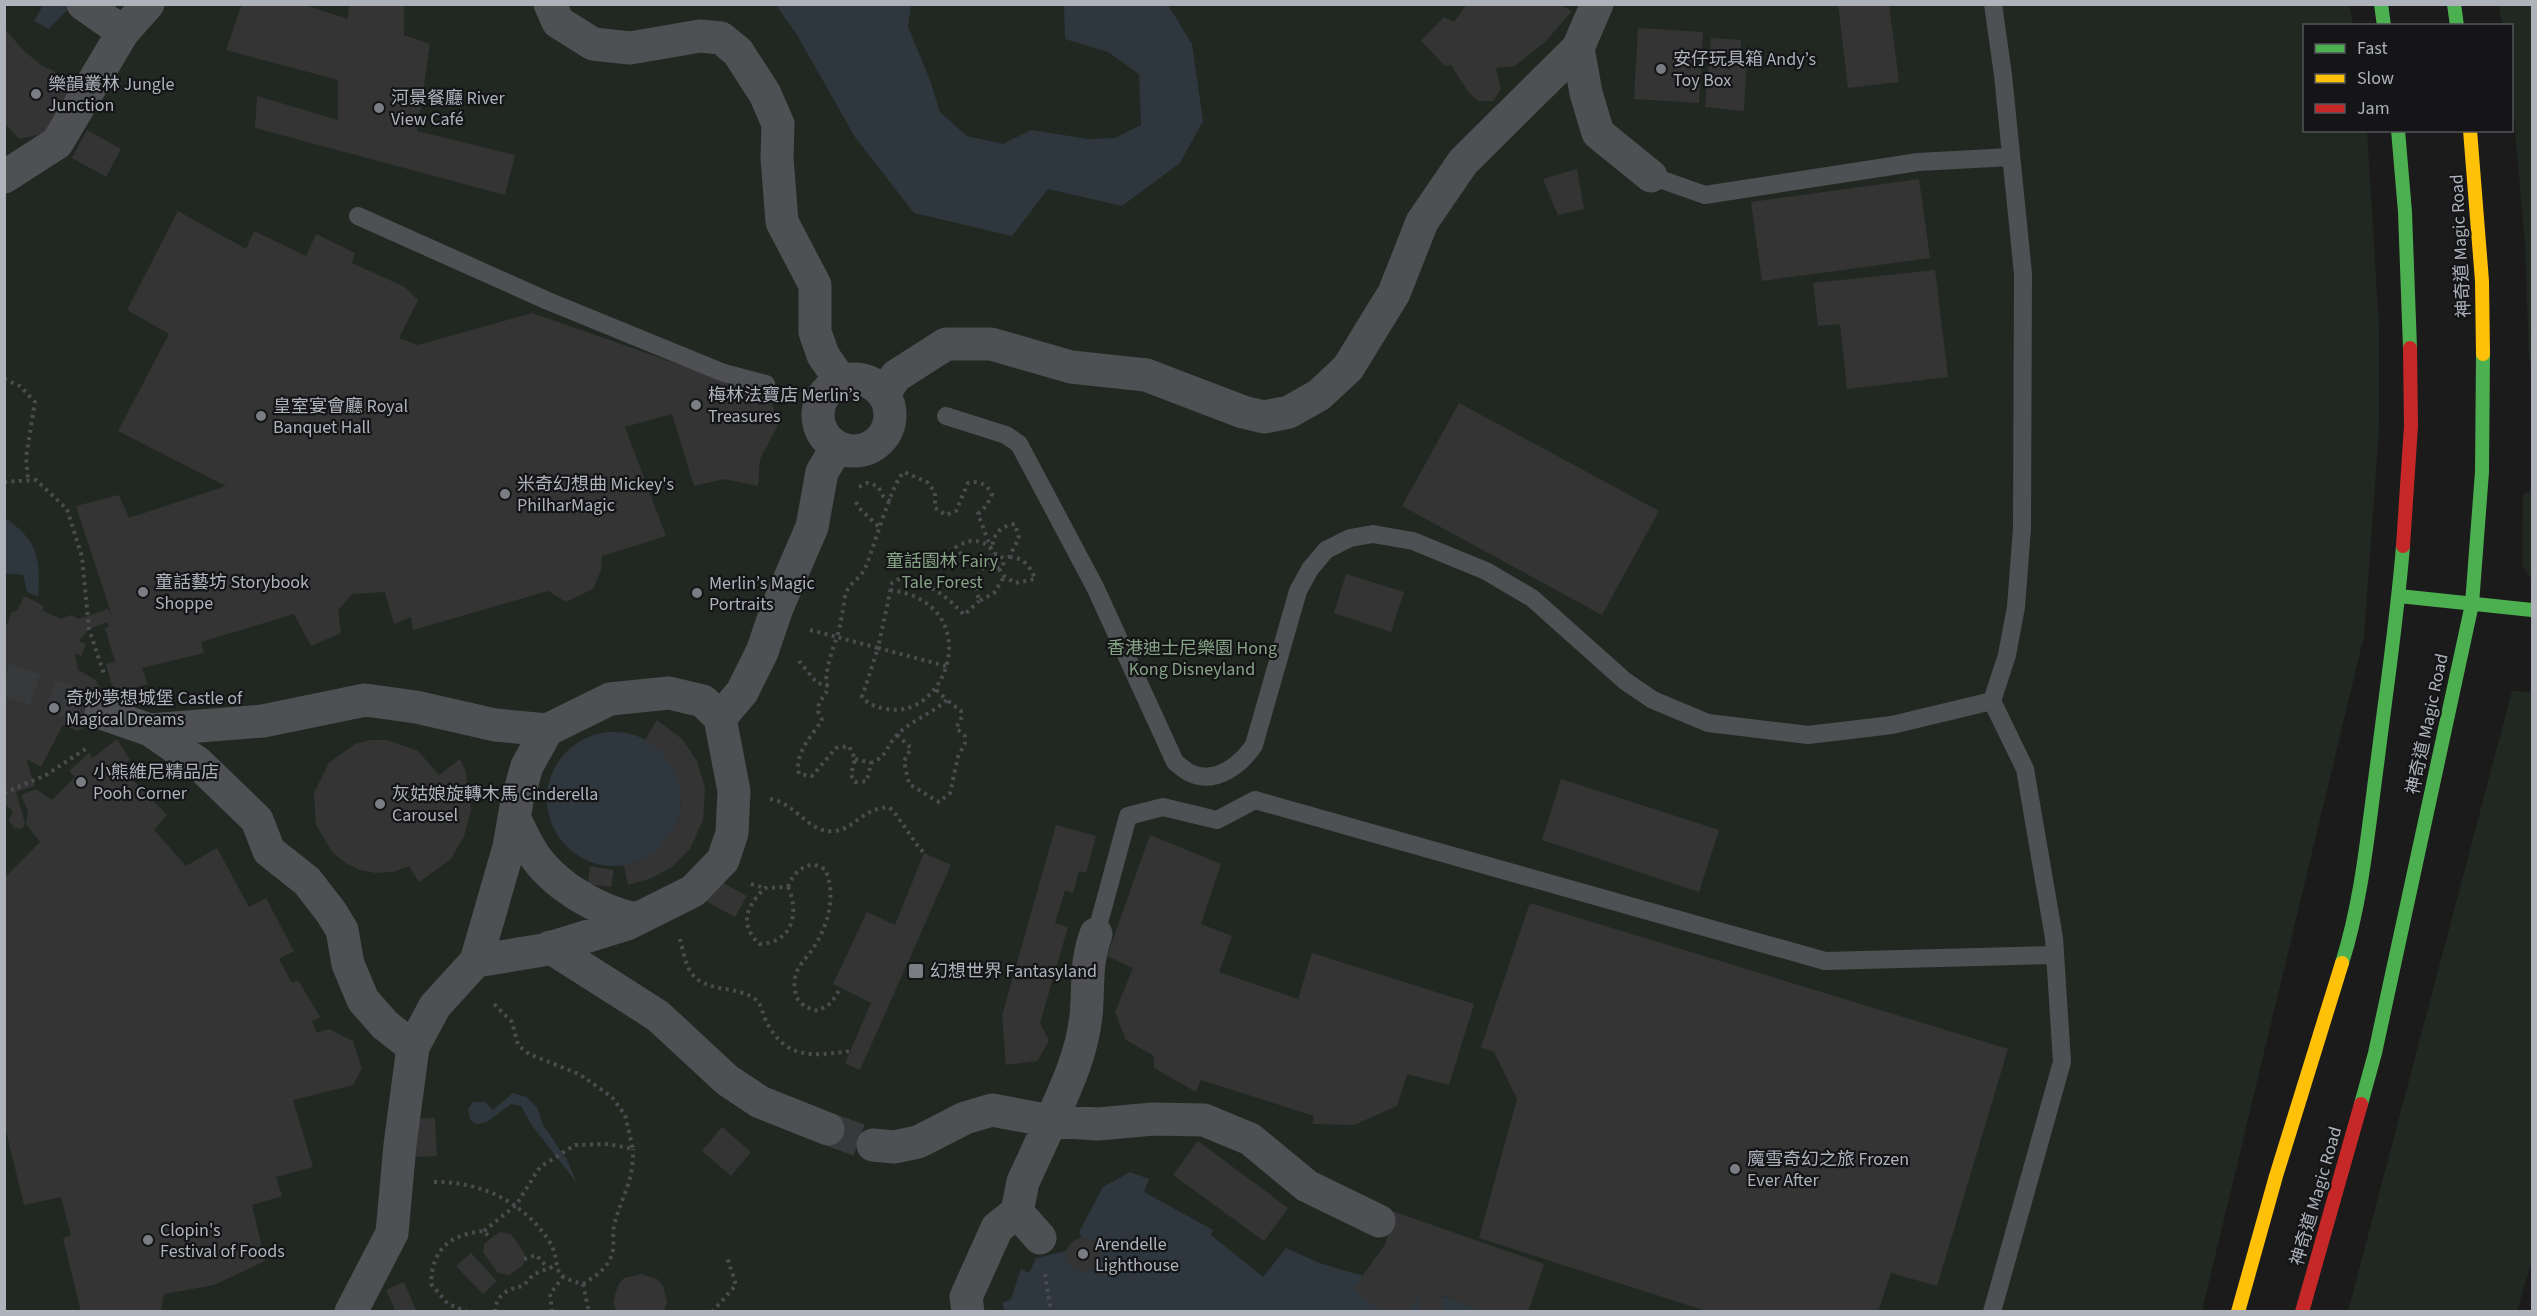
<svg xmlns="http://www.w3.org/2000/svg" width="2537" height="1316" viewBox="0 0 2537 1316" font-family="'Source Sans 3','Noto Sans TC',sans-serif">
  <rect width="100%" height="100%" fill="#1b1b1b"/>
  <!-- green -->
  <path fill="#212821" d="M 5,5 L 2349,5 L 2353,25 L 2304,26 L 2304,130 L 2367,131 L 2379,327 L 2379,431 L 2364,636 L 2202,1311 L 5,1312 Z
    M 2499,5 L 2532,5 L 2532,362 L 2529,361 L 2525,244 L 2512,95 L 2512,26 L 2502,25 Z
    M 2532,490 L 2532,579 L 2522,566 L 2523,494 Z
    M 2512,691 L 2532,692 L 2532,1261 L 2517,1311 L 2348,1311 Z"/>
  <!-- water -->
  <path fill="#2e373d" d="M 43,5 L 72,5 L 49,29 L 34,21 Z
    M 776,5 L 911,5 L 908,27 L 930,80 L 940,112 L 967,136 L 1003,144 L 1031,130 L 1088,139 L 1115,138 L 1141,125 L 1139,74 L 1108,52 L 1065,39 L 1064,5 L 1168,5 L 1192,44 L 1203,121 L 1180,163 L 1122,206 L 1048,189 L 1012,236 L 914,213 L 855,137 L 797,35 Z
    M 5,518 C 38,540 41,559 38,597 L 27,592 L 23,575 L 5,573 Z
    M547 799a67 67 0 1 1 134 0a67 67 0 1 1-134 0Z
    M 513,1093 L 526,1097 L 537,1107 L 543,1125 L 567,1160 L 577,1183 L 533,1127 L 521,1106 L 511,1104 L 487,1122 L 476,1124 L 470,1120 L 468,1109 L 473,1102 L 485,1102 L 493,1110 Z
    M 1130,1172 L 1149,1179 L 1144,1192 L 1213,1230 L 1211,1235 L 1263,1277 L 1286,1248 L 1322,1264 L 1364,1276 L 1383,1311 L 1005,1312 L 1002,1303 L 1011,1299 L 1021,1269 L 1029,1273 L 1036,1258 L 1066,1251 L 1068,1263 L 1076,1271 L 1087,1272 L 1096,1267 L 1100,1250 L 1093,1241 L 1082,1239 L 1079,1232 L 1103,1187 Z
    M 1423,1289 L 1483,1311 L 1408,1312 Z"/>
  <!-- building -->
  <path fill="#343435" d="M 242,4 L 302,4 L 348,19 L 349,4 L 404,4 L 404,35 L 430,44 L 417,131 L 515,155 L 505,195 L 255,128 L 257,96 L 338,120 L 338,80 L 226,50 Z
    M 1467,4 L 1559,4 L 1572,11 L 1546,41 L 1515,66 L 1496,68 L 1501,89 L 1493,101 L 1478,101 L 1469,93 L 1451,65 L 1445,66 L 1421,41 L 1444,17 L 1454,22 Z
    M 1838,4 L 1889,4 L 1899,82 L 1848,88 Z
    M 4,28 L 24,51 L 41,65 L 73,80 L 63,109 L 46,133 L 19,139 L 4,122 Z
    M 1638,28 L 1703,32 L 1699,103 L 1634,99 Z
    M 1711,38 L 1741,40 L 1741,58 L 1747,58 L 1744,111 L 1705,107 Z
    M 87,130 L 121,149 L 106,177 L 72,158 Z
    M 1577,169 L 1584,209 L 1558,215 L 1543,179 Z
    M 1919,179 L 1930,258 L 1762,281 L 1751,202 Z
    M 178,211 L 246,249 L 254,231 L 306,256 L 316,234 L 355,253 L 352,263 L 405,287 L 418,300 L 399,338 L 418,345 L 532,313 L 770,396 L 778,425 L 760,459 L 758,486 L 724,479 L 694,486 L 672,414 L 625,427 L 666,536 L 602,556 L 601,570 L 593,589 L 566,602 L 548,591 L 413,630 L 411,617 L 394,624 L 385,592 L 352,594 L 338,610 L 341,633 L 311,646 L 294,614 L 201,642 L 204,653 L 142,668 L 148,684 L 114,693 L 106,664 L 115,662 L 105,628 L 115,624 L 109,626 L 107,622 L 89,629 L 79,641 L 86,644 L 81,656 L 75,653 L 78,670 L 96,680 L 106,702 L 97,723 L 77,731 L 63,725 L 41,767 L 26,759 L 35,786 L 16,792 L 25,823 L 22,829 L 14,828 L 9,820 L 13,812 L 4,802 L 4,631 L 12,612 L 17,611 L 24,596 L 44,606 L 42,610 L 61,619 L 71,615 L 78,619 L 108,609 L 112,616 L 76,506 L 119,495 L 129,518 L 226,486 L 118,431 L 169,334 L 127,310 Z
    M 1935,270 L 1948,377 L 1847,389 L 1840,324 L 1818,326 L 1813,283 Z
    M 1459,403 L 1659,511 L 1602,615 L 1402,506 Z
    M 1346,574 L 1404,592 L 1391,632 L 1334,613 Z
    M 657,720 L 682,739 L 697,761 L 705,788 L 703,820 L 690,849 L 673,866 L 652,878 L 628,885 L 624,865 L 638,862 L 661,847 L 677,822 L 681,805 L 680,788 L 673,767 L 659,750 L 645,740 Z
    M 117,739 L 130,760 L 121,768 L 167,815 L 154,830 L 186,866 L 217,848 L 249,907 L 266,898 L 294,951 L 279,959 L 292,983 L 298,980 L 320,1017 L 312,1021 L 317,1033 L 329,1029 L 353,1041 L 362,1068 L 353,1085 L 293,1100 L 313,1167 L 276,1177 L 282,1196 L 252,1205 L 265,1261 L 214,1285 L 164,1294 L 161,1312 L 81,1312 L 63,1238 L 71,1236 L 61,1197 L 24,1205 L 4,1123 L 4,878 L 40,842 L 26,824 L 28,812 L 21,795 L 36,789 L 52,800 L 75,777 L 69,771 L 89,753 L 93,758 Z
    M 371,740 L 387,740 L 418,751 L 439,775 L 460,759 L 466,772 L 471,811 L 464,836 L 451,859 L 419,882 L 409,866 L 393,872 L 376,873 L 360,870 L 346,863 L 333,853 L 316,825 L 314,793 L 329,763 L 355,744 Z
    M 1561,779 L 1719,830 L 1699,892 L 1542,840 Z
    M 1056,825 L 1096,836 L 1086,873 L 1079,871 L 1073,893 L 1065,890 L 1055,923 L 1068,927 L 1040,1023 L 1049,1041 L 1037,1061 L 1006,1065 L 1002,1016 Z
    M 1150,835 L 1221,864 L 1201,924 L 1232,936 L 1219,972 L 1298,999 L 1312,953 L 1474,1004 L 1449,1085 L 1407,1074 L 1397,1106 L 1354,1125 L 1312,1124 L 1314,1116 L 1201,1080 L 1196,1092 L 1154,1068 L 1154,1056 L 1126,1040 L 1115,1012 L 1133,968 L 1107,956 Z
    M 924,853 L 951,865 L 860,1070 L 845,1063 L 871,1003 L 833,984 L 867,912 L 895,925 Z
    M 590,866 L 614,870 L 611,887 L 588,884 Z
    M 714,878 L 747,896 L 735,917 L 702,899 Z
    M 1530,903 L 2008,1049 L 1937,1286 L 1891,1273 L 1878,1312 L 1709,1312 L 1479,1238 L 1517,1099 L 1494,1052 L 1481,1047 Z
    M 435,1118 L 437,1156 L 412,1157 L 410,1119 Z
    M 722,1127 L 751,1152 L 731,1176 L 702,1151 Z
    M 1198,1141 L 1288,1208 L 1264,1241 L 1173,1175 Z
    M 1392,1211 L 1544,1264 L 1528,1312 L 1483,1312 L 1441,1295 L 1444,1312 L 1421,1312 L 1418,1297 L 1408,1312 L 1383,1312 L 1353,1289 L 1386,1243 Z
    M 499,1232 L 511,1234 L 525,1254 L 523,1265 L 509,1275 L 498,1273 L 483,1252 L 484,1244 Z
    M1066 1255a17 17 0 1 1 34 0a17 17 0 1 1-34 0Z
    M 471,1253 L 497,1281 L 483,1294 L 456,1266 Z
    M 641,1274 L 657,1279 L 663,1286 L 667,1302 L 664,1312 L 617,1312 L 613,1302 L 618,1285 L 624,1278 Z
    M 404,1282 L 417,1312 L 396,1312 L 386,1290 Z"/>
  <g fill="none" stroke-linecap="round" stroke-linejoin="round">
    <!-- street-tunnel -->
    <path stroke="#38393b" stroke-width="33" stroke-dasharray="33 16" stroke-linecap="butt" d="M 4,679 L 101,713
      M 828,1129 L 873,1145"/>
    <!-- path -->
    <path stroke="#4b4c4f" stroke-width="4" stroke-dasharray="3 4.5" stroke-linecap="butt" d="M 4,379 L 20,386 L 35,402 L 26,457 L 28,480
      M 4,482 L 36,480 L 67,509 L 82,557 L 89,629 L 104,674
      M 859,487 L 867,483 L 878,486 L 883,496 L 891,502
      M 856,502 L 859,508 L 879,527
      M 988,565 L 987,560 L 992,554 L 998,554 L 1004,559 L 1003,566 L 994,570 L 988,565 L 983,567 L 963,557 L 956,547 C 970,539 980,538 992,549 C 993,534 1000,526 1015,524 L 1019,538 L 1009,557 L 1004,559
      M 983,567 L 975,583 L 979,601 L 994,593 L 1004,577
      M 999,569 L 1004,576 L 1015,583 L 1035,579 C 1031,567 1023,557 1009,557
      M 890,590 C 987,603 949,721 886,709 C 877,707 869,705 862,697 L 878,648 L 837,637 C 833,648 829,660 827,671 C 824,687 833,687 819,702 L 818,711 L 822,720 C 812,736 794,753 799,774 L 812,776 L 836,748 L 849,746 L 855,759 L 851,775 L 855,782 L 867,781 L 871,763 C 888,756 885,748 896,736 C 910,721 931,714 947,700 L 935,689
      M 810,630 L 837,637 C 841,623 843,610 845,596 C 847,584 862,578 866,566 C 873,550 893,480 904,472 L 927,482 L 935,492 L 935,508 L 946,515 L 956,511 L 968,483 C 978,480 987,484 992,494 L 987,505 L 978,514 L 993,554
      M 799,661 L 817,683 L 829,686
      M 946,666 L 878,648 L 892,583 L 901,578 C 928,582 946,595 964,615 L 979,601
      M 897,735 L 911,748 L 904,761 L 909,784 L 939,802 L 950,793 L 958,757 L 965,743 L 965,736 L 956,728 L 962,717 L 961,711 L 947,700
      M 855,759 L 871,763
      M 4,793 L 46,775 L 87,748
      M 770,799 C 795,802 810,835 835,831 C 856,828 861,809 889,807 C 903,821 910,838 924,853
      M 751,884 L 765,888
      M 788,887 C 793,874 799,868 813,864 L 825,869 C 837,896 828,926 812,950 C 807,957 798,966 796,974 C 793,981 795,990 796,997 L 805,1007 L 818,1011 L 831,1003 L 840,989
      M 788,887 C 800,914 792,943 759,944 C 739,923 746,907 765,888 Z
      M 680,939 C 683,950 685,964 692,974 C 707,993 736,985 755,999 C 762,1004 763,1016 767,1023 C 787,1060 813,1056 850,1051
      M 434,1182 C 480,1181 524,1202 549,1241 C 564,1264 545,1275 583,1284 C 595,1277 608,1268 612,1254 C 615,1246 612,1235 614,1226 C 621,1196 634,1183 633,1149
      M 484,1231 L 516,1205 L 540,1167 L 575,1145 L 608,1144 L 633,1149 L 625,1115 L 612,1097 L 579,1074 L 529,1054 L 518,1045 L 512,1022 L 491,1001
      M 524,1259 L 536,1255 L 548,1268
      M 1045,1274 L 1051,1312
      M 583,1284 L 589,1312
      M 468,1312 L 448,1304 L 431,1284 C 432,1248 451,1234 484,1231 L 490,1238
      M 495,1312 C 496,1294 508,1289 523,1286 L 534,1274 L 555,1266
      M 552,1312 L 550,1294 L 563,1277
      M 712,1312 L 736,1285 L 727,1257"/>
    <!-- lane -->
    <path stroke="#4f5054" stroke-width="18" d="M 1651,176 L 1705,195 L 1918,162 L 2011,157
      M 358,216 L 548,301 L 724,373 L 766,384
      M 946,416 L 1006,435 L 1019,444 L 1095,587 L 1175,762 C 1179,765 1185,771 1190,773 C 1215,785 1241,765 1254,745 L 1298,591 L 1310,569 L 1326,550 L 1350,538 L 1373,534 L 1413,541 L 1486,571 L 1532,598 L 1625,681 L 1653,700 L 1708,723 L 1808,735 L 1892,725 L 1992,701
      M 1096,934 L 1128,816 L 1163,807 L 1217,820 L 1255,800 L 1825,961 L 2055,955
      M 1992,1312 L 2062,1062 L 2054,938 L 2025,769 L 1992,701 L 2007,655 L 2016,607 L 2022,528 L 2023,274 L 2003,75 L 1993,4"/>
    <!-- street -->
    <path stroke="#4f5054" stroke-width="33" d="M 83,4 L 123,32
      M 550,4 L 558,22 L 593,44 L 630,48 L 700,36 L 721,38 L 738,52 L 765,94 L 778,124 L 777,158 L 782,222 L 815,285 L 815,332 L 823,355 L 840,380
      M 1578,48 L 1586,93 L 1598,133 L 1651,176
      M 4,177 L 57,143 L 123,32 L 148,4
      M818 415a36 36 0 1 1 72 0a36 36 0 1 1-72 0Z
      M 884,393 L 896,376 L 946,344 L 991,344 L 1071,367 L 1146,375 L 1243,412 L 1264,417 L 1289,412 L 1319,395 L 1348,368 L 1394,293 L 1422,222 L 1463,162 L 1578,48 L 1597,4
      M 101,713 L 150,730
      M 514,818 C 520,829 525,841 532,852 C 553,885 599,912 637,919
      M 1096,934 C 1085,964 1089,985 1086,1016 C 1082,1054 1066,1087 1051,1121 L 1098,1124 L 1153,1119 L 1204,1120 L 1250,1139 L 1307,1186 L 1379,1221
      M 550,947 L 658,1016 L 727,1080 L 760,1102 L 828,1129
      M 476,961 L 509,847 L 517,801 L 527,766 L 547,730
      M 413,1047 L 385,1025 L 363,1000 L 348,964 L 342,930 L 331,912 L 307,881 L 269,851 L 257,820 L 198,763 L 150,730 L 263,721 L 365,700 L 416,707 L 495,725 L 547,730 L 610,699 L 669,693 L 703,701 L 720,718
      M 873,1145 L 894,1147 L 918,1142 L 965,1118 L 992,1110 L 1051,1121 L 1023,1182 L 1017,1212 L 1040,1238
      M 351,1312 L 392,1233 L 400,1145 L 413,1047 L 435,1006 L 476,961 L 543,950 L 627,924 L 693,891 L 723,860 L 732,833 L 734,791 L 720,718 L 742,692 L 762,652 L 777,608 L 812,527 L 822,472 L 837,447
      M 968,1312 L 966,1297 L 997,1228 L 1017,1212"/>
    <!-- fast -->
    <path stroke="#4caf50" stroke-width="14" d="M 2381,4 L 2384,26
      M 2454,4 L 2457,26
      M 2398,130 L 2405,212 L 2410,348
      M 2399,596 L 2532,610
      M 2342,963 C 2362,900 2368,831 2377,765 C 2386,692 2397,620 2403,546
      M 2361,1104 L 2375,1053 L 2472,604 L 2482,472 L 2483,354"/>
    <!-- slow -->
    <path stroke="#ffc107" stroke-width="14" d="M 2470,130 L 2482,281 L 2483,354
      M 2238,1312 L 2276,1176 L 2342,963"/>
    <!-- jam -->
    <path stroke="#c62828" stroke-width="14" d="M 2403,546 L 2411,426 L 2410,348
      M 2302,1312 L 2361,1104"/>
  </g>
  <!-- markers -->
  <g fill="#7a7d83" stroke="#151517" stroke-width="2">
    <circle cx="1661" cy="69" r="6"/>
    <circle cx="36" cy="94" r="6"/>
    <circle cx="379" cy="108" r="6"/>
    <circle cx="696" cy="405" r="6"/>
    <circle cx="261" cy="416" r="6"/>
    <circle cx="505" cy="494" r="6"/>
    <circle cx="143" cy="592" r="6"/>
    <circle cx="697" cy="593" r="6"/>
    <circle cx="54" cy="708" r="6"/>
    <circle cx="81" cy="782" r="6"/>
    <circle cx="380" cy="804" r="6"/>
    <rect x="908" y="963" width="16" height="16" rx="3"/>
    <circle cx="1735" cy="1169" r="6"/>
    <circle cx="148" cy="1240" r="6"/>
    <circle cx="1083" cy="1254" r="6"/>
  </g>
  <g text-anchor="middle" stroke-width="4.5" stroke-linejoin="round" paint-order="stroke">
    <!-- poi labels -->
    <g font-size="18" fill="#adb2bb" stroke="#151517" text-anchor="start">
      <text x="1673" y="65">安仔玩具箱 Andy’s<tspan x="1673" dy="21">Toy Box</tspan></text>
      <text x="48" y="90">樂韻叢林 Jungle<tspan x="48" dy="21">Junction</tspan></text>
      <text x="391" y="104">河景餐廳 River<tspan x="391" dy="21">View Café</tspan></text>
      <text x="708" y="401">梅林法寶店 Merlin’s<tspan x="708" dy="21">Treasures</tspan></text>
      <text x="273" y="412">皇室宴會廳 Royal<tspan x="273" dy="21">Banquet Hall</tspan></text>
      <text x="517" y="490">米奇幻想曲 Mickey's<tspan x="517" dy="21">PhilharMagic</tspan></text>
      <text x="155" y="588">童話藝坊 Storybook<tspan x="155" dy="21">Shoppe</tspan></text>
      <text x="709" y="589">Merlin’s Magic<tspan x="709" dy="21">Portraits</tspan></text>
      <text x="66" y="704">奇妙夢想城堡 Castle of<tspan x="66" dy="21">Magical Dreams</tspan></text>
      <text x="93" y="778">小熊維尼精品店<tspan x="93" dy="21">Pooh Corner</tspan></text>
      <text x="392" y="800">灰姑娘旋轉木馬 Cinderella<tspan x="392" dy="21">Carousel</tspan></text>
      <text x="930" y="977">幻想世界 Fantasyland</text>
      <text x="1747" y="1165">魔雪奇幻之旅 Frozen<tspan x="1747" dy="21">Ever After</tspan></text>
      <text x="160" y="1236">Clopin's<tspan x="160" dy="21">Festival of Foods</tspan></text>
      <text x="1095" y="1250">Arendelle<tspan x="1095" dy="21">Lighthouse</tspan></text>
    </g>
    <!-- street labels -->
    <g font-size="18" fill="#adb2bb" stroke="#151517">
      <text transform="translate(2460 246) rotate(-93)" y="6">神奇道 Magic Road</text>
      <text transform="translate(2427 724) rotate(-78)" y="6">神奇道 Magic Road</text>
      <text transform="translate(2316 1196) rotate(-74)" y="6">神奇道 Magic Road</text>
    </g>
    <!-- park labels -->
    <g font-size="18" fill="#86a485" stroke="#151517">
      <text x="942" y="567">童話園林 Fairy<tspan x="942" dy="21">Tale Forest</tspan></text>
      <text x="1192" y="654">香港迪士尼樂園 Hong<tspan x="1192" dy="21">Kong Disneyland</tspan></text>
    </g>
  </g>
  <!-- border -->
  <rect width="2537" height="1316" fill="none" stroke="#adb2bb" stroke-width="12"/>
  <!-- legend -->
  <rect x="2303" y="24" width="210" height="108" fill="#151517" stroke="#525459" stroke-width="1.5"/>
  <rect x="2315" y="44" width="30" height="9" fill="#4caf50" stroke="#525459" stroke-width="1.5"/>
  <text x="2357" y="54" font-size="18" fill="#adb2bb">Fast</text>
  <rect x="2315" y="74" width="30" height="9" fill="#ffc107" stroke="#525459" stroke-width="1.5"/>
  <text x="2357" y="84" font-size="18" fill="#adb2bb">Slow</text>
  <rect x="2315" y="104" width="30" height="9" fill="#c62828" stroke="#525459" stroke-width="1.5"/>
  <text x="2357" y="114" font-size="18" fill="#adb2bb">Jam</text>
</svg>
